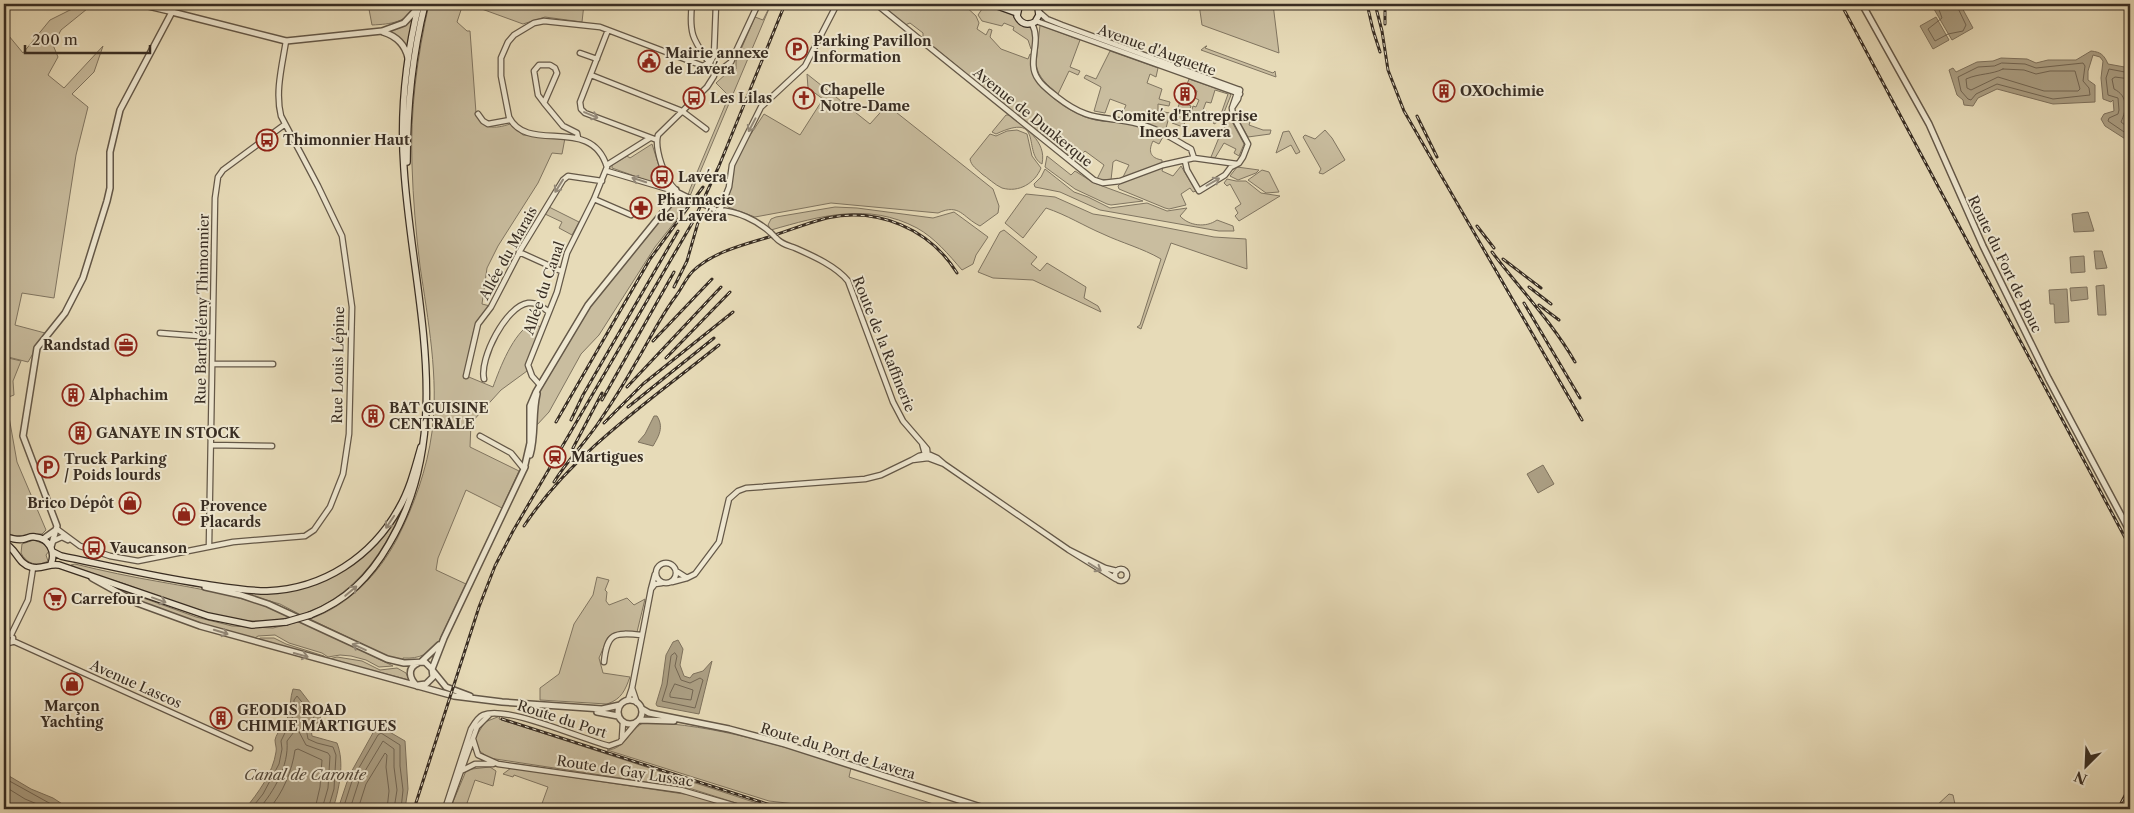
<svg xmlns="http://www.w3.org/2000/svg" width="2134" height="813" viewBox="0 0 2134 813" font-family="'Libre Caslon Text',serif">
  <rect width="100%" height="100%" fill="#e7dbb8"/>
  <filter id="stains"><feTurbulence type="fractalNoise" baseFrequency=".004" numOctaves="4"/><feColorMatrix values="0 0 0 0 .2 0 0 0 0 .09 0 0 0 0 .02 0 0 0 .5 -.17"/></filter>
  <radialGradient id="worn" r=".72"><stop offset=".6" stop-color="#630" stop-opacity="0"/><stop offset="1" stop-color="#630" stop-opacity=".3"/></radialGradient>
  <!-- green -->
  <path fill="#c9bd9f" stroke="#807561" d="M 82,4 L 99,4 L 87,9 L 61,30 L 53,45 L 58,57 L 48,75 L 64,88 L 103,46 L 94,72 L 72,94 L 88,107 L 76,155 L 54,298 L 22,293 L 15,325 L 45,333 L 28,362 L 4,356 L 4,30 L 23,53 L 50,20 Z
    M 368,4 L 416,4 C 407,23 391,24 372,25 Z
    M 429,4 L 463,4 L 457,22 L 467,31 L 470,31 L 476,113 C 482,130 495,129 510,124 L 523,135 L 565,138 L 562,154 L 552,153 L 538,183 L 498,246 L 487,268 L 482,304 L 490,306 L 474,329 L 464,375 L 493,387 C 500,368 513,333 532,323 L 541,327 L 530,353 L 527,371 L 501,390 L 471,423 L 470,447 L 519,471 L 502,508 L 466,490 L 438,558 L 436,570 L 466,584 L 439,641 C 429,654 420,659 403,658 L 403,660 L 389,657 L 310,619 C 349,605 378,575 397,539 C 414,506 427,469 432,432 C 439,378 428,320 420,266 C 416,233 413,199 412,165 C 410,111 417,57 429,4 Z
    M 468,4 L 584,4 L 582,22 L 545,17 L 523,24 Z
    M 771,4 L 690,196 L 688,195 L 690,189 L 729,96 L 716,83 L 727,73 L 736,69 L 736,61 L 755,17 L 763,20 Z
    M 879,4 L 963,4 L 976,16 L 979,23 L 977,29 L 986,35 L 989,29 L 992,30 L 990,37 L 1001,49 L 1028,59 L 1030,54 L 1033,55 C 1025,82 1062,108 1085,117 C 1098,122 1110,121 1123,123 C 1138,125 1151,129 1164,135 L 1159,144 L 1153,141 C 1148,151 1150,158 1162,160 L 1162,164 L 1122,179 L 1129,165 L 1116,160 L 1113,162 L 1111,180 L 1097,179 L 1104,165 L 1085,151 L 1074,162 L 923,38 L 923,33 L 910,23 L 905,25 Z
    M 977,4 L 987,4 L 1013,15 L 1020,25 L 1031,28 L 1033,33 L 1033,50 L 1031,49 L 1028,40 L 1013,30 L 1014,27 L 1004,23 L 1002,26 L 982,21 L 978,15 L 982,9 Z
    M 1199,4 L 1273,4 L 1279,53 L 1202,25 Z
    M 413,18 L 407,49 L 400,38 L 387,31 L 402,27 Z
    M 1040,25 L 1080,40 L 1070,67 L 1080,71 L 1078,75 L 1069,71 L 1058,94 C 1048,85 1038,78 1036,64 Z
    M 1206,46 L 1207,46 L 1205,48 L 1273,73 L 1275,71 L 1276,77 L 1201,50 Z
    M 1110,51 L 1158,68 L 1156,77 L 1150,74 L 1147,83 L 1162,89 L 1159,99 L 1170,102 L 1169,106 L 1158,104 L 1158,111 L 1170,113 L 1165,132 L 1134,121 L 1120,119 L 1126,105 L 1110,99 L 1105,113 L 1094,111 L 1101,87 L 1084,78 L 1086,75 L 1096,79 Z
    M 807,74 L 870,124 L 887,105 L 993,189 L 999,206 L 998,213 L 980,226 C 962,217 960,203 938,213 L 831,203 L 755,217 L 728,207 L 726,203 L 731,189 L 733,168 L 741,149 L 764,114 L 800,135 L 823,99 L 808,88 Z
    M 1189,79 L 1229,93 L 1231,95 L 1221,120 L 1214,124 L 1213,122 L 1221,114 L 1228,94 L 1215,90 L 1211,103 L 1206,102 L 1203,110 L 1212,113 L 1209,120 L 1191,113 L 1193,106 L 1196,107 L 1199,100 L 1195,98 L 1197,91 L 1186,87 Z
    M 1180,102 L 1191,106 L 1183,127 L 1172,123 Z
    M 1006,115 L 1009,115 C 1025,128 1047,141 1042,164 C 1022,153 1045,111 996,134 L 992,132 Z
    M 1237,117 L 1250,122 L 1249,125 L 1263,130 L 1271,130 L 1270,134 L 1248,137 Z
    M 1230,118 L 1244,144 L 1239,156 L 1234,153 L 1236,149 L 1224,143 L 1215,158 L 1211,157 L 1220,135 L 1225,128 L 1224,125 Z
    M 1017,130 L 1027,134 L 1032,156 L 1041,168 C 1035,183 1019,193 1002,188 C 995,185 988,178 982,174 C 977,169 971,166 970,159 L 990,134 L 996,136 L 1007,131 Z
    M 1325,130 L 1332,138 L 1345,160 L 1323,174 L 1319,173 L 1321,169 L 1303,137 L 1305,135 L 1315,139 Z
    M 1289,131 L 1300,152 L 1296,154 L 1291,145 L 1276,153 L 1283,132 Z
    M 652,144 L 664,182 L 657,184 L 612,168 L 612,165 L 627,156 L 630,158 Z
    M 1047,156 L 1071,175 L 1075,171 L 1094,183 L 1143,201 L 1111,205 L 1107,204 L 1075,189 L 1045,167 Z
    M 1181,166 L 1196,191 L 1193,192 L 1190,188 L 1181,194 L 1186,205 L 1169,209 L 1165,208 L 1119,189 L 1118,186 L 1122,182 L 1163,167 L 1162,171 L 1173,176 Z
    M 1237,167 L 1259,170 L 1256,173 L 1238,180 L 1230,176 Z
    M 1045,169 L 1074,192 L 1088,197 L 1110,208 L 1147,203 L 1167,211 L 1187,208 L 1180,216 C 1189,226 1206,228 1217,220 L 1233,226 L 1234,231 L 1219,231 L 1100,210 L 1060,192 L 1035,187 L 1034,184 L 1041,177 Z
    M 1262,170 L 1269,172 L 1279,192 L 1266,193 L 1248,180 Z
    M 1227,179 L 1236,181 L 1246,181 L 1261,193 L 1280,196 L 1239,221 L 1235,216 L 1238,213 L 1235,208 L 1241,204 L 1230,184 L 1227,186 L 1224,183 Z
    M 1026,194 L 1055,197 L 1093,214 L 1106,216 L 1214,237 L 1246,239 L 1247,269 L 1171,243 L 1141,329 L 1137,327 L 1140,325 L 1161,259 C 1142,248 1122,243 1103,234 C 1084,226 1067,215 1046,208 L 1023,238 L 1005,223 Z
    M 685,199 L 692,200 L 655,247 L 599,335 L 581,354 L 549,412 L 536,426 L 539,395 L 543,384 L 588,309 L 667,211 L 679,200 Z
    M 549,207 L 579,222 L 572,235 L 559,228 L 562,222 L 545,214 Z
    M 835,207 L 857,208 L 933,218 L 954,212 L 988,237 L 976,255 L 973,264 L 962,270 C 949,255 935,238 917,228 C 868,202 820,216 771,230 L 768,225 L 771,219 L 776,217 Z
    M 1004,230 L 1037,257 L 1031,264 L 1040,271 L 1047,263 L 1086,287 L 1084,298 L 1098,306 L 1101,312 L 1033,280 L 993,278 L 978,272 L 1000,232 Z
    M 4,357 L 21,361 L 13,381 L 14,395 L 6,398 L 4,396 Z
    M 4,398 L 6,400 L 17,462 L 46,530 L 42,534 L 15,536 L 4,532 Z
    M 402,510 C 381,558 352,597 301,615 L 280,604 L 252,596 L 252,593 C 301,592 346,578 379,541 C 388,531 394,519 402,510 Z
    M 34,540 L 44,544 L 49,551 L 46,555 L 48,561 C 37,567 27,564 21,553 L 22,544 Z
    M 75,564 C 103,571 132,577 161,582 C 206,590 250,597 291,617 C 235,632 177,603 125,584 C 108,578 86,574 71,565 Z
    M 597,577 L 609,580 L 605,590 L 607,592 L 606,601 L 609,605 L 627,598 L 634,605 L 645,599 L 637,632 L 620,632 L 608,637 L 599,658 L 603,673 L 630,677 C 625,690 622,699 607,704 L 540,700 L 540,688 L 559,674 L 574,624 L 593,595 Z
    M 121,590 L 196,617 L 232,626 L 273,628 L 302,621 L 393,666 L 379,667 L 366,660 L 351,656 L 340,655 L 328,657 L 322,653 L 289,643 L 275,635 L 258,636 L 255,638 C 230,632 133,605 121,590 Z
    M 260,638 L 274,638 L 286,644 L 324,656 L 326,658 L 258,640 Z
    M 337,657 L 362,661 L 380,670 L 397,668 L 406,673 L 409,680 L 329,659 Z
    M 500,716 L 499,719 L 775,809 L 755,809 L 692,789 L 489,758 L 477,749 L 475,738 L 485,722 Z
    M 645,722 C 716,725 784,746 851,768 L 849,777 L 949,809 L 840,809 L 769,801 L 607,750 C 626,749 629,729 645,722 Z
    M 490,767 L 496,771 L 493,786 L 475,780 L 465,809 L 450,809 L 466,771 L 472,769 Z
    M 511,768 L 697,796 L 737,809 L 540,809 L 548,787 L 514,775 L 513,777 L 503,774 Z
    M 1949,794 L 1953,795 L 1956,809 L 1933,809 Z"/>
  <!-- water -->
  <path fill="#aca085" stroke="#7e725e" d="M 1931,4 L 1960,4 L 1973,28 L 1952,40 Z
    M 1936,17 L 1949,40 L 1933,49 L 1920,26 Z
    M 2091,51 C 2101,52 2104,55 2108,64 L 2130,68 L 2130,142 L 2105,126 L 2101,119 L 2104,114 L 2114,111 L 2113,100 L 2111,102 L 2103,99 L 2101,78 L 2103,61 L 2100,57 L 2093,55 L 2088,71 L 2088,80 L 2095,85 L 2095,102 L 2053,104 L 1997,89 L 1978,98 L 1973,106 L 1964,105 L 1963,100 L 1957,95 L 1949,70 L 1953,68 L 1956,72 L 1977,62 L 1993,61 L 2001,58 L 2027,59 L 2036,63 L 2048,60 L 2076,60 Z
    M 2088,212 L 2094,231 L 2074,232 L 2072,214 Z
    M 2094,251 L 2102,251 L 2107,268 L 2096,269 Z
    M 2084,256 L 2085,272 L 2071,273 L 2070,257 Z
    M 2104,285 L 2106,315 L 2098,315 L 2096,286 Z
    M 2087,287 L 2088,299 L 2071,301 L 2070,288 Z
    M 2067,289 L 2069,322 L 2055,323 L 2054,304 L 2050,304 L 2049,290 Z
    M 654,416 L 657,416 C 664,427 659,436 653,446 L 638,442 L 645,434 Z
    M 1543,465 L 1554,484 L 1538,493 L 1527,474 Z
    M 678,640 L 683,649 L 680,665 L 684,676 L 690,678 L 693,674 L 703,671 L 712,661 L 699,714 L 657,706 L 656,704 L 662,684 L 666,655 L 673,642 Z
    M 293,689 L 300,690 L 320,716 L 321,721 L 314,725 L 311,729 L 312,736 L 337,743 C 345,763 339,789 333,809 L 245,809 C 258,793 273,773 276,752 C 277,748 275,744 275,740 C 277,730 288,723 289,712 C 291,704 290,698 293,689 Z
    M 381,727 L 405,741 L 408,789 L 405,809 L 338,809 L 349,776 L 374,731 Z
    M 4,773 L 31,789 L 53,798 L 70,809 L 4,809 Z"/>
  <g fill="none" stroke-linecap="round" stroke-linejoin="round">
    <!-- shore -->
    <path stroke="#726654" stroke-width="1" d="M 1937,4 L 1942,18 L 1928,29 L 1935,41 L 1948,34 L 1963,31 L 1966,25 L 1956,4
      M 2002,63 L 2025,64 L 2036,68 L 2083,63 L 2085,66 L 2083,81 L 2089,88 L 2090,95 L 2053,99 L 1997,84 L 1976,94 L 1971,100 L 1968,99 L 1961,91 L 1958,77 L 1978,67 L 1994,66 Z
      M 2003,69 L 2024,70 L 2036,74 L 2050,71 L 2075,71 L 2080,89 L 2078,91 L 2044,91 L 1998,77 L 1971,90 L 1967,88 L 1966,79 C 1980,73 1991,75 2003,69 Z
      M 2130,73 L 2109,69 L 2106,78 L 2108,95 L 2118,98 L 2119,110 L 2118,114 L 2109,118 L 2108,121 L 2130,136
      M 2130,79 L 2115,77 L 2112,79 L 2114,89 C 2128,96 2127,109 2121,122 L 2130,129
      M 675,653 L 677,656 L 675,666 L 681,680 L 690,683 L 700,678 L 703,680 L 695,708 L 662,701 L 667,685 L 671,656 Z
      M 675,684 L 693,690 L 691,700 L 670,697 L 670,694 Z
      M 4,778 L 60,809
      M 4,786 L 25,799 L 49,809
      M 251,809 L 263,794 L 279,764 L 282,749 L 281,741 L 294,714 L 294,700 L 297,696 L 314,717 L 306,728 L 308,739 L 317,743 L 333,747 L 336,755 L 334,789 L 328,809
      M 259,809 C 274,791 289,766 287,741 L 297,728 L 306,745 L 328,753 L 330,756 L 328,788 L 322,809
      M 269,809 C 283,793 292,771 295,750 L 298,749 L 322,760 L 320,787 L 315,809
      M 343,809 L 353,778 L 378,735 L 381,733 L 400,745 L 400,766 L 403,790 L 401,809
      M 350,809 L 359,781 L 383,741 L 394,749 L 394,767 L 397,790 L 394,809
      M 358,809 L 366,784 L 385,753 L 387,755 L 386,767 L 389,791 L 387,809"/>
    <!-- minor casing -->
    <g stroke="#645848" stroke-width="7">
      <path id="minor" d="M 138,4 L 172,12
        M 692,4 C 688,39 696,42 714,70
        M 876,4 L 1094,180 L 1103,183 L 1120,181 L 1163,165 L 1194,158 L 1237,164
        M 1039,12 L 1047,19 L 1062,25 L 1240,90
        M 1036,21 L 1240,94
        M 1032,24 C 1042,42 1026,62 1038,79 C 1042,86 1051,92 1057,97 C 1090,123 1103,115 1139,124 C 1157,128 1175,140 1191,149 L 1194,158
        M 608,30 L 580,102 L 581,109 L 585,113 L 657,140
        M 580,53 L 597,59
        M 591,75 L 682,111 L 706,129
        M 1240,90 L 1238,99 L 1232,108 L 1237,93 Z
        M 544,103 L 538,95 L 534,71 L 539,65 L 550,65 L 555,68 L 557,73 L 544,103 L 563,126 L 577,133 L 578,138
        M 478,114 L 483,121 L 488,124 L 510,120
        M 1185,161 L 1187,170 L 1199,191 L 1225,175 L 1231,167 L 1239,163 L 1243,157 L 1248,144 L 1233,116 L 1232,108
        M 607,165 L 650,138
        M 607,171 L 671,190 L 670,188
        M 675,189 C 665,180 654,148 658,135 L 707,87 L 714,76 L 713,71 L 719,71 L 731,62 L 758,4
        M 676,196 L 687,197 L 677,192
        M 594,199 L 631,215
        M 718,210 C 737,211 757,220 771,233
        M 720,210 L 729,187 L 732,165 L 761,107 L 805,66 L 837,4
        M 775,237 C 781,244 787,245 795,248 C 813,256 836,266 848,281 L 893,402 L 903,421 L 922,443
        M 519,252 L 561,271
        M 160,333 L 212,337
        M 212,364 L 273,364
        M 466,376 L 478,324 L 491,307 L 521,249 L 563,180 L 568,176 L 602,181
        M 484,379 C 479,359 506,306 528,303 C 537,302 542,307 549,312
        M 540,385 L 532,376 L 528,365 L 557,292 L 567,253 L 594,199 L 607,167 C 591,114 528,155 509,117 L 501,76 L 501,58 L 508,42 L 514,35 L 534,23 L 544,21 L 600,27 L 703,66 L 711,61 L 714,55 L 716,4
        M 480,436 L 511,453 L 524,469
        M 922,443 L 927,449 L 928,458 L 925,454 Z
        M 211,445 L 272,446
        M 928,454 L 937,458 L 944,464 L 928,458 L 912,460 L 919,456 Z
        M 944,464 L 1069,550
        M 57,529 L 80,546 L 110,556 L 138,561 L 233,542 L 305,536 L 314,530 L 330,507 L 343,474 L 349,434 L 352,307 L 342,236 L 318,186 L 281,116 C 275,92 282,66 286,41
        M 53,541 L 62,537 L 68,540
        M 209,545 L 215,198 L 218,177 L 223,170 L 284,125
        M656 573a10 10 0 1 1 20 0a10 10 0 1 1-20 0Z
        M1115 575a6 6 0 1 1 12 0a6 6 0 1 1-12 0Z
        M 655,574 L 651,589 L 655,584 L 662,583
        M 687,578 L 695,574 L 719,542 L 729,499 L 738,491 L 746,488 L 865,479 L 881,475 L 912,460
        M 1116,579 L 1069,550 L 1105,568 L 1117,571
        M 672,582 L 687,578 L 676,571
        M 11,635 L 28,600 L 33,568
        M 5,637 L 5,641 L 8,643 L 12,642 L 13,638
        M 13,641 L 250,748
        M 604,662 C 607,633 614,632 641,635
        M 632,688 L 651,589
        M 628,700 L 632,688 L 637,703
        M 622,738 L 623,722
        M 473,739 L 478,755 L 498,764 L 681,790 L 746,809
        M 463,770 L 475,764 L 493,764
        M 449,804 L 477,727 L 489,715
        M 445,809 L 471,729 C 474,724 478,717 483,715 C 507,705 581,739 609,746 L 620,742 L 636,723"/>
    </g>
    <!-- tertiary casing -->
    <g stroke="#645848" stroke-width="8">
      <path id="tertiary" d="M 1862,4 L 1929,124 L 1983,246 L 2048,378 L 2130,532
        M 383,32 C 396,36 405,44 408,58
        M 530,455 C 536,435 532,414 537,394
        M 524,469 L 530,443 L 530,406 L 536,392 L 588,305 L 677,195 L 676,190 L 670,191 L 665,209
        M 43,539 L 57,529
        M 51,547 L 57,526 L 23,436 L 37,348 L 65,313 L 83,278 L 107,201 L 110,188 L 110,152 L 120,110 L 172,12 L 286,41 L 382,31 L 404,23 L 417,9
        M 92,578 L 137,603 L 200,626 L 454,696 L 502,702 L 602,709 L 620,705
        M 205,587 L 241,595 L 268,604 L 387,659 L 404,663 L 425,662 L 432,669 L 433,677 L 426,684 L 418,685
        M 421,662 L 439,645
        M 432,669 L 444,638 L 525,467
        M 433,671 L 446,687 L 470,696
        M 417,686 C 409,678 407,668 418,663
        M618 712a12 12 0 1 1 24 0a12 12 0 1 1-24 0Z
        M 642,709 L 649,713 L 729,729 L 785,744 L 987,809
        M 597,712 L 618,716
        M 639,720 L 674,721
        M 2129,809 L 2130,807"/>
    </g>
    <!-- secondary casing -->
    <g stroke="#382d23" stroke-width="8">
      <path id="secondary" d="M 992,4 L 1017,13
        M 1005,4 L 1021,5
        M 1023,4 L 1019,7 L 1017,16 C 1021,24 1027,26 1035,22 L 1039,15 L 1038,8 L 1034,4
        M 407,162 C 407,109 412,56 425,4
        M 4,536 C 10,538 17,541 24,539 C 28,538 31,536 35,537 C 49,538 56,552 51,564
        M 4,543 C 17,549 18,564 31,567 C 42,570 49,563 59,565 L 208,616 L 252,625 L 286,622
        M 53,552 L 61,556 C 109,566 155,577 203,584 C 224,587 246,591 267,591 C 323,589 372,557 399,508 C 410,489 415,468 421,447
        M 310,615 C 346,601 370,577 389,544 C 458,428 412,294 404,169 C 400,115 406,56 419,4"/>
    </g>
    <!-- minor -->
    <use href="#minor" stroke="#efe8d1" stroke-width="4.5"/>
    <!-- tertiary -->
    <use href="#tertiary" stroke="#efe8d1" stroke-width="5"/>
    <!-- secondary -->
    <use href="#secondary" stroke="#efe8d1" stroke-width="5.5"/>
    <!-- rail casing -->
    <g stroke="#382d23" stroke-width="3">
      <path id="rail" d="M 1367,4 L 1373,30 L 1380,52
        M 1375,4 L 1382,31 L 1388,70 L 1404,111 L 1582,420
        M 1841,4 L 2130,547
        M 1385,24 L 1385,4
        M 1417,116 L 1437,157
        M 1477,226 L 1494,248
        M 1492,252 C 1520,289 1552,322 1575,362
        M 1503,259 L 1541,288
        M 674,287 L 687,261 L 699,219
        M 1529,287 L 1551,304
        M 1524,303 L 1580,398
        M 1539,305 L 1559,320
        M 653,341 L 712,279
        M 666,358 L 730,292
        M 627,387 L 721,287
        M 602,400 L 674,272
        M 628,407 L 714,338
        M 571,420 L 583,395 L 678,231
        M 556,422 L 650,259 L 703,187
        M 604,423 L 643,384 L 733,312
        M 573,448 L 602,393
        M 554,482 C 568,459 587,441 601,419 C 613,401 625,382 635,364 C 649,341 660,317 676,296 C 682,288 686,278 693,271 C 713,252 743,245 769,237 C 788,231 807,223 827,218 C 878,207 930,229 957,273
        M 524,526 C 573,452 651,400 719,345
        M 502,719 L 783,809
        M 776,806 L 821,809
        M 414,809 L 479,607 L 495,566 L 513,531 L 694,220 L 719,166 L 785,4
        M 2118,809 L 2130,786"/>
    </g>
    <!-- rail -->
    <use href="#rail" stroke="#efe8d1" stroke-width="1" stroke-dasharray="4" stroke-linecap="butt"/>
    <!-- minor-bridge casing -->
    <g stroke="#645848" stroke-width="7" stroke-linecap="butt">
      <path id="minor-bridge" d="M 687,197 L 714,209
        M 771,233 L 775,237"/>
    </g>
    <!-- secondary-bridge casing -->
    <g stroke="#382d23" stroke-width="8" stroke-linecap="butt">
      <path id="secondary-bridge" d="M 286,622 L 310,615"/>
    </g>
    <!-- minor-bridge -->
    <use href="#minor-bridge" stroke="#efe8d1" stroke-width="4.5"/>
    <!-- secondary-bridge -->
    <use href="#secondary-bridge" stroke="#efe8d1" stroke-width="5.5"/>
  </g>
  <!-- one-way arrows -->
  <defs><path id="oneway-shaft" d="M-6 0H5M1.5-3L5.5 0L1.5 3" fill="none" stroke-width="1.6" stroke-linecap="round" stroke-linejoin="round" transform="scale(1.25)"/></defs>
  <g stroke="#948a7a">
    <use href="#oneway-shaft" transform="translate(591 115) rotate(23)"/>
    <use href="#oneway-shaft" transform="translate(752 125) rotate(118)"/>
    <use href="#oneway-shaft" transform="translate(639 180) rotate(-162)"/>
    <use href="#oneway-shaft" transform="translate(1213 182) rotate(-30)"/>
    <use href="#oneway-shaft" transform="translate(559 186) rotate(122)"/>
    <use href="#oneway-shaft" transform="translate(390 522) rotate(124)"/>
    <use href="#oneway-shaft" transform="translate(1095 567) rotate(32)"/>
    <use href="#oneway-shaft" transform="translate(351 591) rotate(-40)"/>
    <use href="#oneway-shaft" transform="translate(159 600) rotate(20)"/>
    <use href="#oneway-shaft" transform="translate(221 632) rotate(17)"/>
    <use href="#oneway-shaft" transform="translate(359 647) rotate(-156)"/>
    <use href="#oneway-shaft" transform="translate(301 655) rotate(15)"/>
  </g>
  <!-- icons -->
  <defs>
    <g id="parking-ring" transform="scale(1.125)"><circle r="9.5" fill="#efe8d1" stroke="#8f2418" stroke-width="1.5"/><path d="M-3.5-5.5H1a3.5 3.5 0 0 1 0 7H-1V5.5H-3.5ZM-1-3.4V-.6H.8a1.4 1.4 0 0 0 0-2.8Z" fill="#8f2418"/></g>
    <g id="civic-ring" transform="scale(1.125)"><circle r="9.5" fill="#efe8d1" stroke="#8f2418" stroke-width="1.5"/><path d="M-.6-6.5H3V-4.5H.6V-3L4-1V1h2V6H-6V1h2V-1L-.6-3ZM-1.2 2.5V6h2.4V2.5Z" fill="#8f2418"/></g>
    <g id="building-ring" transform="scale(1.125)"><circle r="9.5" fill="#efe8d1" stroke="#8f2418" stroke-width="1.5"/><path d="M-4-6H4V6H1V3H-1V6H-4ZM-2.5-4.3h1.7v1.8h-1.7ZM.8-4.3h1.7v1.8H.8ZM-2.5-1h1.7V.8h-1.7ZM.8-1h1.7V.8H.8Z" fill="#8f2418"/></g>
    <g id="bus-ring" transform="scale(1.125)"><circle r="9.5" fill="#efe8d1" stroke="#8f2418" stroke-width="1.5"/><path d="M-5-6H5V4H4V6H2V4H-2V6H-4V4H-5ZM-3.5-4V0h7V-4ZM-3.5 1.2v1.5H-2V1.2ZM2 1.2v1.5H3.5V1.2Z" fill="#8f2418"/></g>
    <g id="church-ring" transform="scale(1.125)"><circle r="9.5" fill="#efe8d1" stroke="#8f2418" stroke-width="1.5"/><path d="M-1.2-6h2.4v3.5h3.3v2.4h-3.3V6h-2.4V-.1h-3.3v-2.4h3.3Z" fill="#8f2418"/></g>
    <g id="pharmacy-ring" transform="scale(1.125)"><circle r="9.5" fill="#efe8d1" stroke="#8f2418" stroke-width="1.5"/><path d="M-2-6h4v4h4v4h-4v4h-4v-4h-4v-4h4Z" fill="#8f2418"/></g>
    <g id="office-ring" transform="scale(1.125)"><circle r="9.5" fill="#efe8d1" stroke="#8f2418" stroke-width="1.5"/><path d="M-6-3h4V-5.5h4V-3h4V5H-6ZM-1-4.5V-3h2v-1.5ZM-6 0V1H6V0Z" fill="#8f2418"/></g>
    <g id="station-ring" transform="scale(1.125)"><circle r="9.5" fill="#efe8d1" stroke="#8f2418" stroke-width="1.5"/><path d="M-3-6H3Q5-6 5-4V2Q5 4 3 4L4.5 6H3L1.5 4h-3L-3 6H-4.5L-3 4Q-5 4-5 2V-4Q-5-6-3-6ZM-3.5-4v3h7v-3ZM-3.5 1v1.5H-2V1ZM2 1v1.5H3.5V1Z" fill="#8f2418"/></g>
    <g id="shop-ring" transform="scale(1.125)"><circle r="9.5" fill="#efe8d1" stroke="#8f2418" stroke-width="1.5"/><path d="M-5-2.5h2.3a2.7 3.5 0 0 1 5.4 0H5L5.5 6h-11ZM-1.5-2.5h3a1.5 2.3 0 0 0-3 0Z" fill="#8f2418"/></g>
    <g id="supermarket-ring" transform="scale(1.125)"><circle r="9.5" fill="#efe8d1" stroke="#8f2418" stroke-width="1.5"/><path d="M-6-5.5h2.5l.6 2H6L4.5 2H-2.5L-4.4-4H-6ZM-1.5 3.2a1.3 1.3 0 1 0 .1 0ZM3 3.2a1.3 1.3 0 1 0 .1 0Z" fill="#8f2418"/></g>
  </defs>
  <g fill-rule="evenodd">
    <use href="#parking-ring" x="797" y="49"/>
    <use href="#civic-ring" x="649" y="61"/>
    <use href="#building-ring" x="1444" y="91"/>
    <use href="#building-ring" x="1185" y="94"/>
    <use href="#bus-ring" x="694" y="98"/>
    <use href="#church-ring" x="804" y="98"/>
    <use href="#bus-ring" x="267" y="140"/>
    <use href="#bus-ring" x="662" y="177"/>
    <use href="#pharmacy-ring" x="641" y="208"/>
    <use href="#office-ring" x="126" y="345"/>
    <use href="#building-ring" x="73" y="395"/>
    <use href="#building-ring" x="373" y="416"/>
    <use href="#building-ring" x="80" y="433"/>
    <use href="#station-ring" x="555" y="457"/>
    <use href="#parking-ring" x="48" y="467"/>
    <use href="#shop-ring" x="130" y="503"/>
    <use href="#shop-ring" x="184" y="514"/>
    <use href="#bus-ring" x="94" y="548"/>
    <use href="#supermarket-ring" x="55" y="599"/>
    <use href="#shop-ring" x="72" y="684"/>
    <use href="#building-ring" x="221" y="718"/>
  </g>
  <g text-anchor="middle" stroke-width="4" stroke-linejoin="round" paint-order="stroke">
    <!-- poi labels -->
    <g font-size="14" font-weight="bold" fill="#382d23" stroke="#efe8d1" text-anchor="start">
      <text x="813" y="46">Parking Pavillon<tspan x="813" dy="16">Information</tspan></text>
      <text x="665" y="58">Mairie annexe<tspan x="665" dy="16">de Lavéra</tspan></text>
      <text x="820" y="95">Chapelle<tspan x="820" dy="16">Notre-Dame</tspan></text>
      <text x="1460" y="96">OXOchimie</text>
      <text x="710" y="103">Les Lilas</text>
      <text x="1185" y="121" text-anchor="middle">Comité d'Entreprise<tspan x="1185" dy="16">Ineos Lavera</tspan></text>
      <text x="283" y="145">Thimonnier Haut</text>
      <text x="678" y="182">Lavéra</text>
      <text x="657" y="205">Pharmacie<tspan x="657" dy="16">de Lavéra</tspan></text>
      <text x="110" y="350" text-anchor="end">Randstad</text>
      <text x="89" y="400">Alphachim</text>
      <text x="389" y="413">BAT CUISINE<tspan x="389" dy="16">CENTRALE</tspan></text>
      <text x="96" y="438">GANAYE IN STOCK</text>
      <text x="571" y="462">Martigues</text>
      <text x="64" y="464">Truck Parking<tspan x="64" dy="16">/ Poids lourds</tspan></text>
      <text x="114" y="508" text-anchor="end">Brico Dépôt</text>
      <text x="200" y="511">Provence<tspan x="200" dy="16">Placards</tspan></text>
      <text x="110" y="553">Vaucanson</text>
      <text x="71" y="604">Carrefour</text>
      <text x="72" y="711" text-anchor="middle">Marçon<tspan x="72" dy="16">Yachting</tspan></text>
      <text x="237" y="715">GEODIS ROAD<tspan x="237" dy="16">CHIMIE MARTIGUES</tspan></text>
    </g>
    <!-- street labels -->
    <g font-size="14" fill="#382d23" stroke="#efe8d1">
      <text transform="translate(1157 50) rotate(20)" y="5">Avenue d'Auguette</text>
      <text transform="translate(1033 117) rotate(39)" y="5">Avenue de Dunkerque</text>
      <text transform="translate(508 253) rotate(-61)" y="5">Allée du Marais</text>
      <text transform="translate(2005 264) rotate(64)" y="5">Route du Fort de Bouc</text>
      <text transform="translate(544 288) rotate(-71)" y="5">Allée du Canal</text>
      <text transform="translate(202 309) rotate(-89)" y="5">Rue Barthélémy Thimonnier</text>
      <text transform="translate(884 344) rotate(68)" y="5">Route de la Raffinerie</text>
      <text transform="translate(338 365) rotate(-89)" y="5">Rue Louis Lépine</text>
      <text transform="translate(136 684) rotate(24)" y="5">Avenue Lascos</text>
      <text transform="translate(562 719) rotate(18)" y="5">Route du Port</text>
      <text transform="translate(838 751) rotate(17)" y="5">Route du Port de Lavera</text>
      <text transform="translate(625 771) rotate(9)" y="5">Route de Gay Lussac</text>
    </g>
    <!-- water labels -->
    <g font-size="15" font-style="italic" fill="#554a3c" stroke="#efe8d1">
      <text x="305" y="780">Canal de Caronte</text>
    </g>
  </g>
  <!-- margin -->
  <rect width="2134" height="813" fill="none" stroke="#e7dbb8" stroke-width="20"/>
  <rect x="5" y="5" width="2124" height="803" fill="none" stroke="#382d23" stroke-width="2.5"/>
  <rect x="10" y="10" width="2114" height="793" fill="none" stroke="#382d23"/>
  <!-- north arrow -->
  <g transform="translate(2086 766) rotate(204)" stroke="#efe8d1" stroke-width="4" paint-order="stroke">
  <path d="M0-4L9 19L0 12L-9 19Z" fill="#382d23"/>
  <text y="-8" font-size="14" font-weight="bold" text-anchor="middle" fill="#382d23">N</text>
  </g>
  <!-- scale -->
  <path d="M25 45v8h125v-8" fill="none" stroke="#382d23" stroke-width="2.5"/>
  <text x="32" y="45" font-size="15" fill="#382d23" stroke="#efe8d1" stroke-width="4" paint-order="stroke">200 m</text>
  <rect width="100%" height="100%" filter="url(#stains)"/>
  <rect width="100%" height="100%" fill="url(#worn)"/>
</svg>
